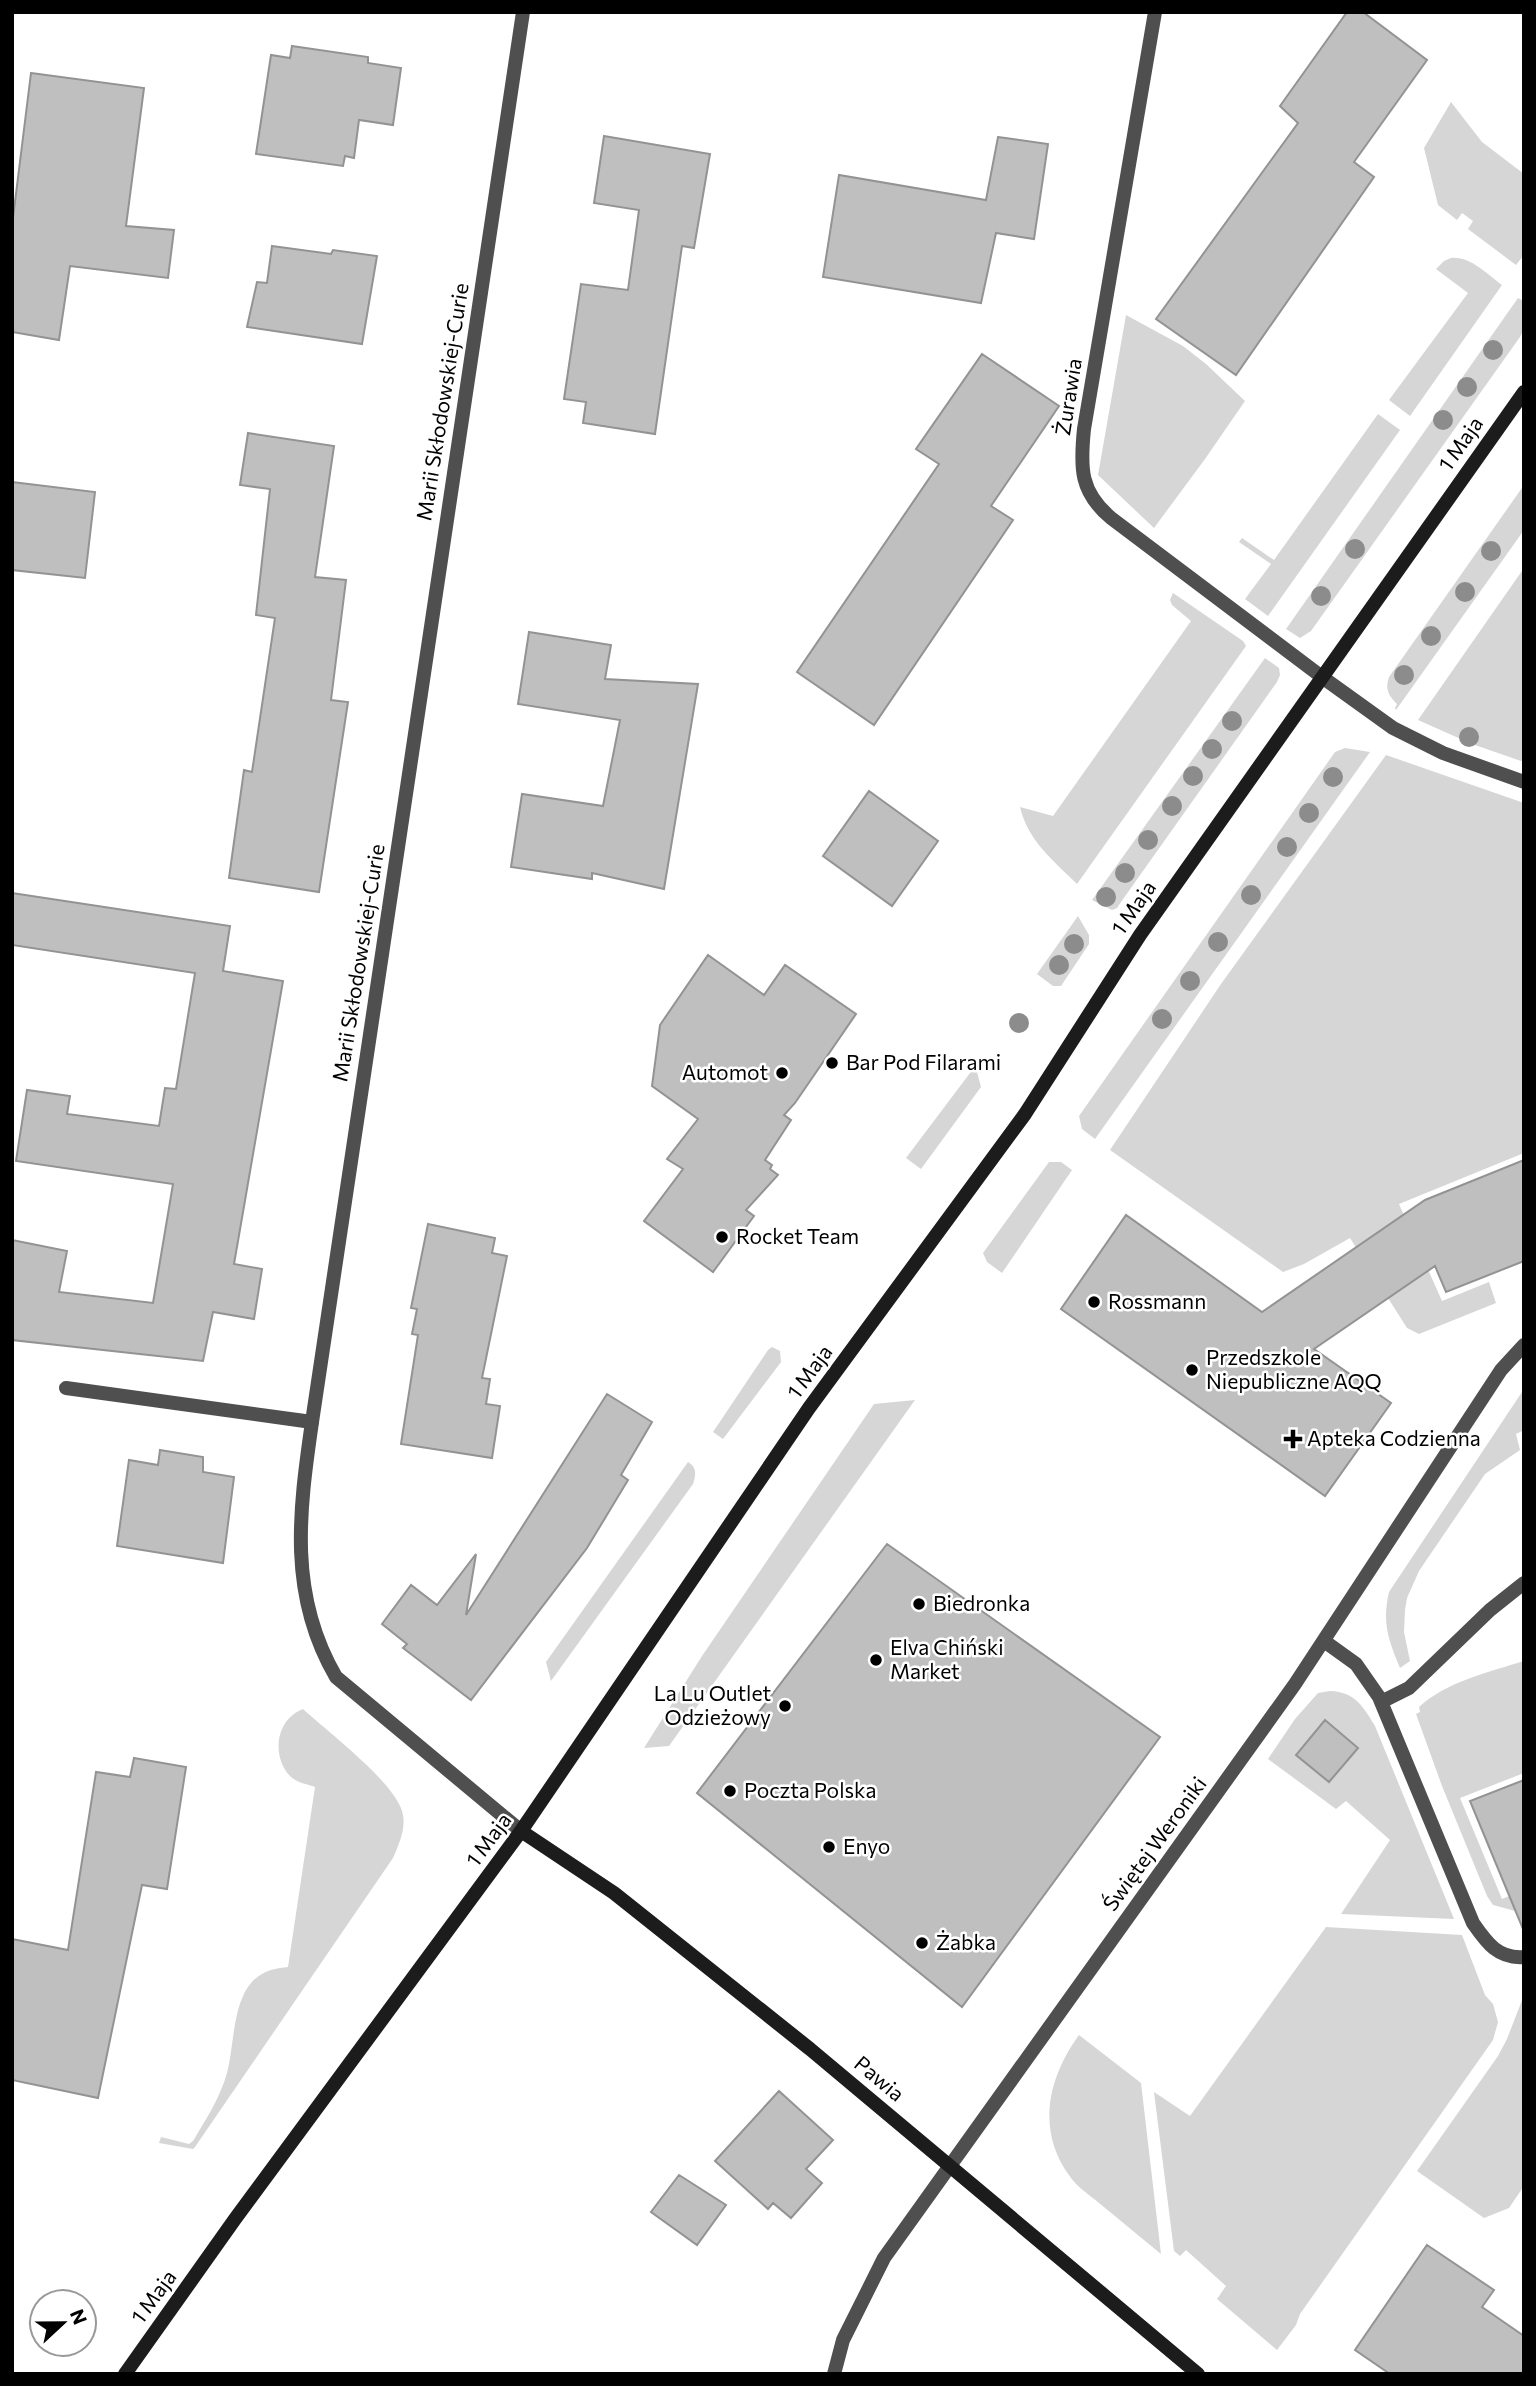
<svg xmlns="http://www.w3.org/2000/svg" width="1536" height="2386" viewBox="0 0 1536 2386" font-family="Commissioner,sans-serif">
  <rect width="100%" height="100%" fill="#fff"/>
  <!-- green -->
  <path fill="#d6d6d6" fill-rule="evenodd" d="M 1451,102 L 1482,142 L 1524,174 L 1524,255 L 1516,265 L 1468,229 L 1473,221 L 1462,213 L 1457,220 L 1438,205 L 1424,148 Z
    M 1451,258 C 1470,256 1487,274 1502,285 L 1410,416 L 1389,400 L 1468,293 L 1436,269 L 1444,261 Z
    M 1518,298 L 1524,301 L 1524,329 L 1520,337 L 1311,631 L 1300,638 L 1286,629 Z
    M 1126,315 L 1183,346 L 1206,364 L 1245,401 L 1205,459 L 1154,528 L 1098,475 Z
    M 1378,414 L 1400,430 L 1268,616 L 1245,599 L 1271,564 L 1239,542 L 1242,538 L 1274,560 Z
    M 1524,485 L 1524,530 L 1396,710 L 1395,708 L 1397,704 C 1388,695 1385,689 1389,677 Z
    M 1524,568 L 1524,762 L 1472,744 L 1418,720 Z
    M 1173,593 L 1243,641 L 1246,646 L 1077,884 C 1053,860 1028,841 1020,807 L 1053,816 L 1191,621 L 1172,605 L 1170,600 Z
    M 1265,658 L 1279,668 L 1280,675 L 1277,682 L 1121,902 L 1117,908 L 1112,910 L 1092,900 Z
    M 1345,748 L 1370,752 L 1095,1139 L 1082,1129 L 1079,1116 L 1335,752 Z
    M 1386,755 L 1524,803 L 1524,1153 L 1399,1204 L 1442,1301 L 1489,1282 L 1496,1303 L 1419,1334 L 1407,1328 L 1350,1238 L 1304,1264 L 1283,1272 L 1110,1150 L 1221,984 Z
    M 1078,916 L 1089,935 L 1089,944 L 1061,986 L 1053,986 L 1037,974 Z
    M 973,1069 L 977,1072 L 981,1087 L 921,1169 L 906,1158 Z
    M 1049,1162 L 1061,1162 L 1072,1170 L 1002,1273 L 987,1262 L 983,1253 Z
    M 772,1347 L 780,1351 L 781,1362 L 723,1439 L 713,1432 L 768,1350 Z
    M 1524,1389 L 1524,1430 L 1516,1434 L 1520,1450 L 1485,1474 L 1419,1571 L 1407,1598 L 1405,1610 L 1404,1632 L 1410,1661 L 1400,1668 C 1388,1639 1382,1623 1389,1592 Z
    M 915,1400 L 669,1746 L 644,1748 L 702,1656 L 874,1404 Z
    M 688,1462 C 697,1467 696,1475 693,1484 L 551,1681 L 546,1662 Z
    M 1524,1661 L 1524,1773 L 1460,1798 L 1502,1899 L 1524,1890 L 1519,1912 L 1493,1905 L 1487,1896 L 1442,1786 L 1416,1714 L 1420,1712 L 1419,1707 C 1446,1682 1489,1672 1524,1661 Z
    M 1330,1691 C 1355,1692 1363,1706 1375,1726 L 1454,1919 L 1341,1914 L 1390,1840 L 1346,1801 L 1336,1809 L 1268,1759 L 1295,1719 L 1318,1693 ZM 1325,1720 L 1358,1748 L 1329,1782 L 1296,1755 Z
    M 303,1709 C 328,1732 393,1781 402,1811 C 407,1827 399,1844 393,1858 L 195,2147 L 193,2149 L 159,2143 L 161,2137 L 189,2144 L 193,2141 C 206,2119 220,2098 227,2073 C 235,2043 232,1990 262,1974 C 270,1969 280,1968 288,1967 L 315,1787 C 307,1784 297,1783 290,1776 C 271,1756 276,1719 303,1709 Z
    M 1326,1927 L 1462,1935 L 1485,1995 L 1493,2004 L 1498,2022 L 1493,2040 L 1300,2314 L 1296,2325 L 1277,2350 L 1217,2299 L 1226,2286 L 1186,2250 L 1180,2256 L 1174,2251 L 1154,2092 L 1190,2116 Z
    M 1524,1995 L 1524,2186 L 1509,2208 L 1484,2218 L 1417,2171 L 1498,2056 L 1507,2039 Z
    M 1079,2035 L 1141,2083 L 1161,2254 C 1140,2237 1120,2220 1099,2203 C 1090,2195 1078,2188 1071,2178 C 1036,2132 1047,2079 1079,2035 Z"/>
  <!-- building -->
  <path fill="#bfbfbf" stroke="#939393" stroke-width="2" d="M 1347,12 L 1363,12 L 1427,60 L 1354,162 L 1374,177 L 1236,375 L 1156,319 L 1298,123 L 1280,106 Z
    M 292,46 L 368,57 L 368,63 L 401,68 L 393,125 L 359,120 L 354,158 L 345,156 L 343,166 L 256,154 L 271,55 L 290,58 Z
    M 31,73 L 144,88 L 126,226 L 174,230 L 168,278 L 70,266 L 59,340 L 12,332 L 12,226 Z
    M 604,136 L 710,154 L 694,248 L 682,246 L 655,434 L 583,423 L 586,402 L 564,399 L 581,284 L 628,290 L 639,210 L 594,203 Z
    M 998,137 L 1048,144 L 1034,239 L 996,233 L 981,303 L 823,277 L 839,175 L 986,200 Z
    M 272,246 L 331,254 L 333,250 L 377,256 L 362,344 L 247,327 L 257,282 L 267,283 Z
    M 982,354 L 1059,406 L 991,506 L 1013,520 L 874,725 L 797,672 L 939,464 L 916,449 Z
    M 248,433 L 334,446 L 315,577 L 346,580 L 331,700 L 348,702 L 319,892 L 229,878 L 244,770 L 252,772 L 275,618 L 256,615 L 270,489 L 240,485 Z
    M 12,482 L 95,492 L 85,578 L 12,570 Z
    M 529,632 L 611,645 L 605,679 L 698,684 L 664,889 L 592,873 L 592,879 L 511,867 L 522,794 L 603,806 L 620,720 L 518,704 Z
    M 869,791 L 938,841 L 892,906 L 823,856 Z
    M 12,893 L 230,926 L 223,971 L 283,981 L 234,1264 L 262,1269 L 254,1319 L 213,1312 L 203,1361 L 12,1340 L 12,1240 L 67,1251 L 59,1292 L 153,1303 L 173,1184 L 16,1161 L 27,1090 L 70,1096 L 67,1114 L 159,1126 L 165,1088 L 176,1089 L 195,973 L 12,945 Z
    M 708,955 L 764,995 L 785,965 L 856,1014 L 795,1103 L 784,1115 L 791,1120 L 765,1160 L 772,1165 L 770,1169 L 778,1175 L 746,1210 L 754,1216 L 713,1272 L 644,1221 L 683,1169 L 667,1159 L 698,1119 L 652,1086 L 660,1025 Z
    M 1524,1160 L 1524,1261 L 1446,1292 L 1435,1266 L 1314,1349 L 1391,1403 L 1325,1496 L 1061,1309 L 1126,1215 L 1262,1312 L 1425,1200 Z
    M 428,1224 L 495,1238 L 492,1253 L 507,1256 L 482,1378 L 490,1379 L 486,1404 L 500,1406 L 492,1458 L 401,1444 L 418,1335 L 412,1334 L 417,1309 L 411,1308 Z
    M 607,1394 L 652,1422 L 621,1475 L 628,1480 L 587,1548 L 471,1700 L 403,1648 L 407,1644 L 382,1624 L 411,1585 L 437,1605 L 476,1554 L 466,1615 Z
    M 160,1450 L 203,1457 L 203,1472 L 234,1477 L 223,1563 L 117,1546 L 129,1460 L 158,1465 Z
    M 887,1544 L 1160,1737 L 962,2007 L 697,1793 Z
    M 1325,1720 L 1358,1748 L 1329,1782 L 1296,1755 Z
    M 134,1758 L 186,1767 L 167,1889 L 142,1885 L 98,2098 L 12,2080 L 12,1939 L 68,1950 L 96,1772 L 130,1777 Z
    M 1524,1780 L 1524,1929 L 1523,1929 L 1470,1801 Z
    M 779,2091 L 833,2140 L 806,2169 L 822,2183 L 791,2218 L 773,2203 L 768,2209 L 715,2161 Z
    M 679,2175 L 726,2205 L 697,2245 L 651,2212 Z
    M 1427,2245 L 1494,2290 L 1482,2307 L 1524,2336 L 1524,2374 L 1390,2374 L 1355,2350 Z"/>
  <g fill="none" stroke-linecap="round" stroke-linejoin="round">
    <!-- lane -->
    <path stroke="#4f4f4f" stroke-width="14" d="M 66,1388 L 312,1422
      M 1324,1641 L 1356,1664 L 1379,1697 L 1473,1923 C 1487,1943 1498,1959 1524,1957
      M 1381,1702 L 1409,1688 L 1490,1610 L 1524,1583"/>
    <!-- street -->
    <path stroke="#4f4f4f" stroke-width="14" d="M 1155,12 L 1084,429 C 1080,468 1080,492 1111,518 L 1322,677 L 1393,728 L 1443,753 L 1524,782
      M 521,1831 L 336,1677 C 288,1595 299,1512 312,1422 L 523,12
      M 834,2374 L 843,2340 L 884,2258 L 1295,1684 L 1501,1370 L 1524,1345"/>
    <!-- secondary -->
    <path stroke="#1c1c1c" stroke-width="14" d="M 521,1831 L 614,1893 L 810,2049 L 1198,2374
      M 125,2374 L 235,2219 L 521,1831 L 809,1408 L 1025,1114 L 1140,935 L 1524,392"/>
  </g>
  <!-- trees -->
  <g fill="#8c8c8c">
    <circle cx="1493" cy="350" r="10"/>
    <circle cx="1467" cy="387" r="10"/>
    <circle cx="1443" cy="420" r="10"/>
    <circle cx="1355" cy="549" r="10"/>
    <circle cx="1491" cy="551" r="10"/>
    <circle cx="1465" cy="592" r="10"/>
    <circle cx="1321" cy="596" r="10"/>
    <circle cx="1431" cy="636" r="10"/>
    <circle cx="1404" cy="675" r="10"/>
    <circle cx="1232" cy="721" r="10"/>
    <circle cx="1469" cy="737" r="10"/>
    <circle cx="1212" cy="749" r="10"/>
    <circle cx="1193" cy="776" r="10"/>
    <circle cx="1333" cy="777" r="10"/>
    <circle cx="1172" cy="806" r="10"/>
    <circle cx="1309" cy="813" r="10"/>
    <circle cx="1148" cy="840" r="10"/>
    <circle cx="1287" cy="847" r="10"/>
    <circle cx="1125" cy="873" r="10"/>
    <circle cx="1251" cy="895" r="10"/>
    <circle cx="1106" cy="897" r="10"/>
    <circle cx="1218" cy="942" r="10"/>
    <circle cx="1074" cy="944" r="10"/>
    <circle cx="1059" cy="965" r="10"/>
    <circle cx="1190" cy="981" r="10"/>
    <circle cx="1162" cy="1019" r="10"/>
    <circle cx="1019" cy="1023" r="10"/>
  </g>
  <!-- markers -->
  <g fill="#000" stroke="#fff" stroke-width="2.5">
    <circle cx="832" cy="1063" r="7"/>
    <circle cx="782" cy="1073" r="7"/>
    <circle cx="722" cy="1237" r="7"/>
    <circle cx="1094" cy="1302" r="7"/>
    <circle cx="1192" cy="1370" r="7"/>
    <path d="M1289.5 1428.5h7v7h7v7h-7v7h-7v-7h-7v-7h7z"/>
    <circle cx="919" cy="1604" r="7"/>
    <circle cx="876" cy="1660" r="7"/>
    <circle cx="785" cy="1706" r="7"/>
    <circle cx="730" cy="1791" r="7"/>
    <circle cx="829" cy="1847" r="7"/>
    <circle cx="922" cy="1943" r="7"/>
  </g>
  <g text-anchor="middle" stroke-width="5" stroke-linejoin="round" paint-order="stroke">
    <!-- street labels -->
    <g font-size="21" fill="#000" stroke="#fff">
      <text transform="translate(1069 397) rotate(-81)" y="7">Żurawia</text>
      <text transform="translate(443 402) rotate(-81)" y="7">Marii Skłodowskiej-Curie</text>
      <text transform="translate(1461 444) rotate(-55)" y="7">1 Maja</text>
      <text transform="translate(1134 908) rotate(-55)" y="7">1 Maja</text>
      <text transform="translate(359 963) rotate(-81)" y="7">Marii Skłodowskiej-Curie</text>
      <text transform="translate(810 1372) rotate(-54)" y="7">1 Maja</text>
      <text transform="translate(489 1840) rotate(-54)" y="7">1 Maja</text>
      <text transform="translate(1155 1844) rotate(-54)" y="7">Świętej Weroniki</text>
      <text transform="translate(879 2079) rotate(40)" y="7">Pawia</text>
      <text transform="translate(154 2297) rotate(-54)" y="7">1 Maja</text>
    </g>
    <!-- poi labels -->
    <g font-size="21" fill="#000" stroke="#fff" text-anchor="start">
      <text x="846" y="1070">Bar Pod Filarami</text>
      <text x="768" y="1080" text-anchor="end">Automot</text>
      <text x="736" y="1244">Rocket Team</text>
      <text x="1108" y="1309">Rossmann</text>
      <text x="1206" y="1365">Przedszkole<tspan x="1206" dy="24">Niepubliczne AQQ</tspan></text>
      <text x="1307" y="1446">Apteka Codzienna</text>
      <text x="933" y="1611">Biedronka</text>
      <text x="890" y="1655">Elva Chiński<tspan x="890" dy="24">Market</tspan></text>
      <text x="771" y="1701" text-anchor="end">La Lu Outlet<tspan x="771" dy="24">Odzieżowy</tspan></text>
      <text x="744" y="1798">Poczta Polska</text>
      <text x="843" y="1854">Enyo</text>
      <text x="936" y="1950">Żabka</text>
    </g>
  </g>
  <!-- border -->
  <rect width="1536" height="2386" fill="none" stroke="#000000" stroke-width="28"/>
  <!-- north arrow -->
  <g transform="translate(63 2323) rotate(68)"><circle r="33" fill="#ffffff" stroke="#999999" stroke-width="2"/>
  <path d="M0-5L12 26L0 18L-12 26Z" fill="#000000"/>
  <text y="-10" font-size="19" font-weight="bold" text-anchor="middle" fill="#000000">N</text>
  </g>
</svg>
